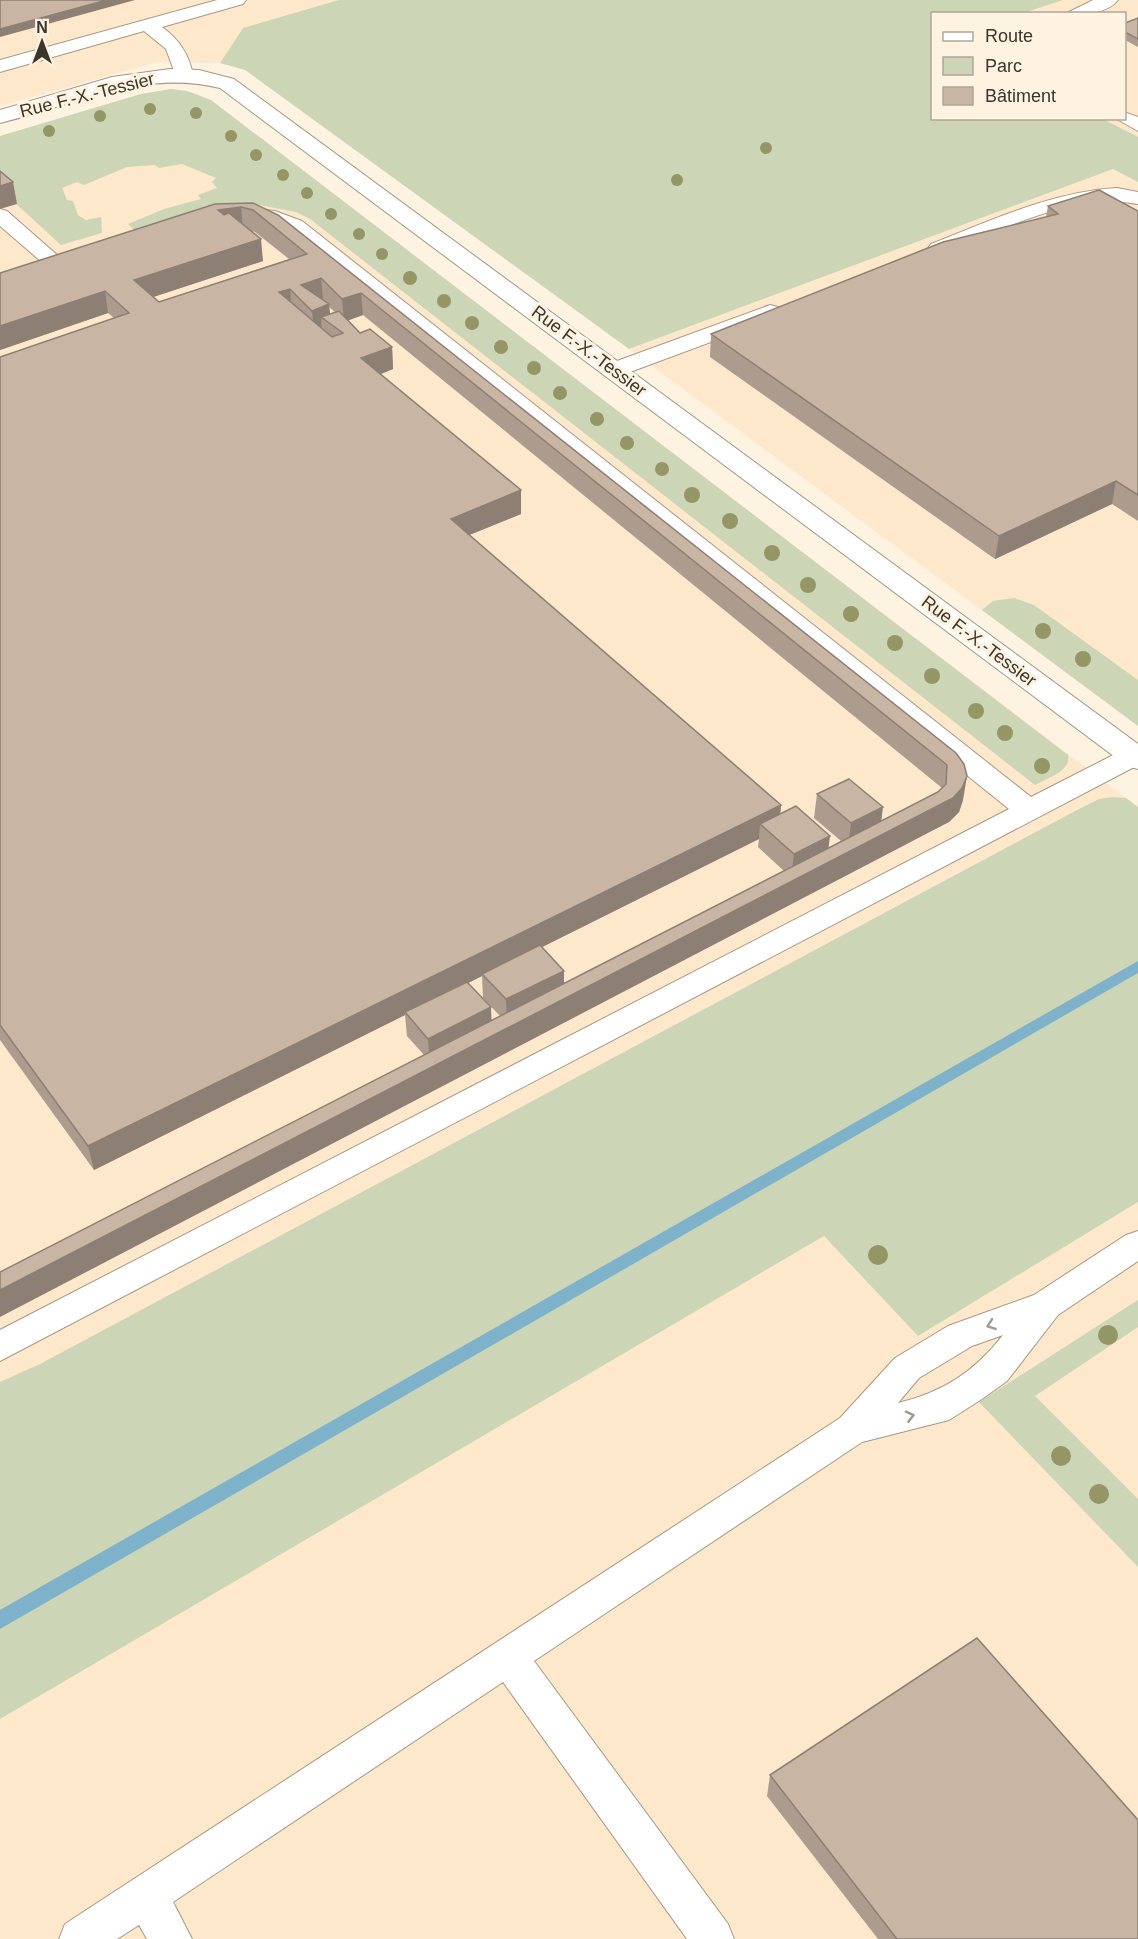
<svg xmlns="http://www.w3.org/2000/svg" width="1138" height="1939" viewBox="0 0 1138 1939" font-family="Helvetica,sans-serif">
  <rect width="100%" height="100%" fill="#fef2e0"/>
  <!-- built -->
  <path fill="#fde8cc" d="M 0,0 L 339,0 L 243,28 L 220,63 L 158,62 L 0,106 Z
    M 807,0 L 1138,0 L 1138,726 L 629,349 L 1113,169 L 1022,119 L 1124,118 L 1124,14 L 932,14 Z
    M 171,89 L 200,95 L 1138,807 L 0,1456 L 0,136 L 141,94 Z
    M 1138,1202 L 1138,1939 L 0,1939 L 0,1719 L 824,1236 L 918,1335 Z"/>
  <!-- green -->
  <path fill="#ccd5b6" d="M 339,0 L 1063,0 L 1023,13 L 932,14 L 932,118 L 1103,119 L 1138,137 L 1138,182 L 1113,169 L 629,349 L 245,70 L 220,63 L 243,28 Z
    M 171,89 L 187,91 L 211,100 L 1068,755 C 1072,771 1047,778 1035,785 L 310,219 L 296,212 L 249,203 L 134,230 L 128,224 L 164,209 L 201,199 L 198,195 L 217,188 L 212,182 L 216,178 L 182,164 L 159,168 L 155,165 L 127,167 L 84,185 L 77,182 L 62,188 L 67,200 L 73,201 L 78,215 L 86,220 L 101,217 L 102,233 L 61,245 L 0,189 L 0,136 L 141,94 Z
    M 1014,598 L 1034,605 L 1138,680 L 1138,726 L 982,610 L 993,601 Z
    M 1113,797 L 1126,798 L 1138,807 L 1138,1202 L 918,1336 L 824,1236 L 0,1719 L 0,1382 L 40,1364 L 1077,810 L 1099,799 Z
    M 1138,1300 L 1138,1327 L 1035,1396 L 1138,1499 L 1138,1567 L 979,1402 Z"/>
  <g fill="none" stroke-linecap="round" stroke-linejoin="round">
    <!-- stream -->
    <path fill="#7eb2ca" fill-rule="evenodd" d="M 1138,961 L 1138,973 L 0,1629 L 0,1610 Z"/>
    <!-- service casing -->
    <g stroke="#a79884" stroke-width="2">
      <path id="service" d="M 217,0 L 246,0 L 243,4 L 162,27 C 179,39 189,54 193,75 L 191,79 L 177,79 L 166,49 L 144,31 L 0,72 L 0,60 Z
        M 1093,0 L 1118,0 C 1106,15 1082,14 1065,14 Z
        M 1124,112 L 1138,117 L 1138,131 L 1115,118 L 1124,118 Z
        M 1117,188 L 1138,192 L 1138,204 C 1071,192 1006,229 945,252 L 931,252 L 928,248 L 931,244 C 992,220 1051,192 1117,188 Z
        M 246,208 L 275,211 L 302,221 L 1031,797 L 1123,750 L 1138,748 L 1138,765 L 0,1361 L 0,1330 L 1009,809 L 288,229 L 271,223 L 239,218 L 236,214 L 239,210 Z
        M 0,209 L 7,211 L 65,262 L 69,266 L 65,270 L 51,270 L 0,226 Z
        M 770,305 L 778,307 L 781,312 L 778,317 L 622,375 L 606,375 L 603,370 L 606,365 Z
        M 1138,1231 L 1138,1261 L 1058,1315 L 1007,1381 L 982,1399 L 949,1420 L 862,1442 L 534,1661 L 728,1924 L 734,1939 L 687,1939 L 503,1682 L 173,1902 L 192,1939 L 147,1939 L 139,1925 L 117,1939 L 59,1939 L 65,1924 L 840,1418 L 895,1358 L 948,1326 L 1034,1295 L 1126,1235 ZM 1003,1335 C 974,1372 943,1392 898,1403 L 919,1378 L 972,1346 Z"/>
    </g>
    <!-- minor casing -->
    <g stroke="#a79884" stroke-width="2">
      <path id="minor" d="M 170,69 L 199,70 L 234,79 L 1138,744 L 1138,769 L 1127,766 L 220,88 C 142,69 74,105 0,123 L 0,110 L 112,77 Z"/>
    </g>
    <!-- service -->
    <use href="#service" fill="#fff" fill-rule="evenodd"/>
    <!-- minor -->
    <use href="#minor" fill="#fff" fill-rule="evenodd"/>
  </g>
  <!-- trees -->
  <g fill="#949665">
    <circle cx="150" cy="109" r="6"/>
    <circle cx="196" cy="113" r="6"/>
    <circle cx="100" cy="116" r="6"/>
    <circle cx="49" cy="131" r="6"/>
    <circle cx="231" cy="136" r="6"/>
    <circle cx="766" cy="148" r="6"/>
    <circle cx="256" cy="155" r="6"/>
    <circle cx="283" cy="175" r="6"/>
    <circle cx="677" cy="180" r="6"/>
    <circle cx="307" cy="193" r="6"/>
    <circle cx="331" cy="214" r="6"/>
    <circle cx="359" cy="234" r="6"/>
    <circle cx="382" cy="254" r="6"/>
    <circle cx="410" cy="278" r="7"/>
    <circle cx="444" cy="301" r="7"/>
    <circle cx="472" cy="323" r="7"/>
    <circle cx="501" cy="347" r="7"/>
    <circle cx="534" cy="368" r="7"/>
    <circle cx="560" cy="393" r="7"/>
    <circle cx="597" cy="419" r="7"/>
    <circle cx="627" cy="443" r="7"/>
    <circle cx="662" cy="469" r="7"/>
    <circle cx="692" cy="495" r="8"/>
    <circle cx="730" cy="521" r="8"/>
    <circle cx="772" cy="553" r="8"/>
    <circle cx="808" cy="585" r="8"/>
    <circle cx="851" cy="614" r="8"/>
    <circle cx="1043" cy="631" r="8"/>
    <circle cx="895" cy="643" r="8"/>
    <circle cx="1083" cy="659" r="8"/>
    <circle cx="932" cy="676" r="8"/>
    <circle cx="976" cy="711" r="8"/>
    <circle cx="1005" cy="733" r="8"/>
    <circle cx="1042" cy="766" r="8"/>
    <circle cx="878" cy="1255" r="10"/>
    <circle cx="1108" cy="1335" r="10"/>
    <circle cx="1061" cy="1456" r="10"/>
    <circle cx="1099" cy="1494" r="10"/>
  </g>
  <!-- wall -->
  <path fill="#ad9c8d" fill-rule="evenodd" d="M 1138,18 L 1138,47 L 1125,40 L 1125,23 Z
    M 253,203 L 956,753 L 963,800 L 959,812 L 949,822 L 424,1055 L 407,1036 L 405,1015 L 94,1170 L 0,1040 L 0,357 L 114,318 L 108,313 L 0,350 L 0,273 ZM 251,231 L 255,232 L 289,259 L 159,302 L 153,297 L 263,261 ZM 329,307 L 335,312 L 330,314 ZM 363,315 L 942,788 L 938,792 L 881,821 L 817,794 L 814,818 L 841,841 L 828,848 L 780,814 L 781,805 L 469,535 L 521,514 L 381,374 L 393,369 L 392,347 L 360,333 L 348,320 ZM 759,839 L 758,847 L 784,871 L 564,984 L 542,947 ZM 482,976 L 483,998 L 500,1016 L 491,1021 L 468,983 Z
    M 1048,206 L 1138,211 L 1138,521 L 1112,504 L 995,559 L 710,357 L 711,334 L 1046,217 Z
    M 770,1775 L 1138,1939 L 878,1939 L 767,1796 Z"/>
  <!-- shaded-wall -->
  <path fill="#8d7f73" d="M 107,0 L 135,0 L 0,37 L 0,29 Z
    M 13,182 L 17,204 L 0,209 L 0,186 Z
    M 241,207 L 243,229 L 218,210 Z
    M 261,239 L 263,261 L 138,302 L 134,280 Z
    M 321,278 L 323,300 L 301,285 Z
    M 290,289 L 292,311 L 279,292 Z
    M 105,291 L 108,313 L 0,350 L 0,326 Z
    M 361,293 L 363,315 L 344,322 L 342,299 Z
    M 329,304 L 331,324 L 321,317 L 322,330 L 314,333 L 312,311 Z
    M 392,347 L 393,369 L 363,381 L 361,358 Z
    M 1116,481 L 1112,504 L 995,559 L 999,536 Z
    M 521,490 L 521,514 L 452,542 L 451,519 Z
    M 967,776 L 963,800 L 959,812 L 949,822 L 0,1317 L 0,1290 Z
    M 781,805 L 779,829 L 760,824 L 759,839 L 484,976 L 482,974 L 482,976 L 406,1014 L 405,1012 L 405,1015 L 94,1170 L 88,1146 Z
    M 883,807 L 880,831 L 848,847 L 851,823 Z
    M 830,836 L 827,860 L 791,878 L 794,854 Z
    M 564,971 L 564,995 L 507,1023 L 506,999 Z
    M 491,1007 L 492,1031 L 430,1062 L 428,1039 Z"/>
  <!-- building -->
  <path fill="#c9b5a4" stroke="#8d7f73" stroke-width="1.5" fill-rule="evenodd" d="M 0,0 L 107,0 L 0,29 Z
    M 1138,18 L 1138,39 L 1125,32 L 1125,23 Z
    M 0,171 L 13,182 L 0,186 Z
    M 1099,190 L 1138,211 L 1138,495 L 1116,481 L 999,536 L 711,334 L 943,242 L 1058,214 L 1048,206 Z
    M 253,203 L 278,215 L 956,753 L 964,764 L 967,776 L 962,788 L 953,798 L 0,1290 L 0,1272 L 938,792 L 946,784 L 947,765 L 361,293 L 342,299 L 321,278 L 301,285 L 329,304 L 312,311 L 290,289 L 279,292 L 332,337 L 343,333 L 321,317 L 339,311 L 360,333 L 370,329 L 392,347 L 361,358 L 521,490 L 451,519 L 781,805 L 88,1146 L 0,1025 L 0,357 L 129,313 L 105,291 L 0,326 L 0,273 L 215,204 ZM 241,207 L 253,210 L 307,254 L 159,302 L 134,280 L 261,239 L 229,213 L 224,215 L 218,210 Z
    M 849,779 L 883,807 L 851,823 L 817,794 Z
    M 796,806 L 830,836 L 794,854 L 760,824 Z
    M 540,945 L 564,971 L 506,999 L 482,974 Z
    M 467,982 L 491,1007 L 428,1039 L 405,1012 Z
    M 977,1638 L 1138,1820 L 1138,1939 L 897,1939 L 770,1775 Z"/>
  <!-- one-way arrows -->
  <defs><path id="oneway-chevron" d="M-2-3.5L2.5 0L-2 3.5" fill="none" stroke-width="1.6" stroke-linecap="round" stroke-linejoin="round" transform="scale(1.5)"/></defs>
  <g stroke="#9d9a96">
    <use href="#oneway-chevron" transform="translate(991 1325) rotate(160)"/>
    <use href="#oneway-chevron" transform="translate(910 1416) rotate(-14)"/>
  </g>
  <g text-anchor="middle" stroke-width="6" stroke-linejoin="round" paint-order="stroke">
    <!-- far-street labels -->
    <g font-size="18" fill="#3b352c" stroke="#fef2e0">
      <text transform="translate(87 95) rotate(-14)" y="6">Rue F.-X.-Tessier</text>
      <text transform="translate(589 351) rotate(37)" y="6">Rue F.-X.-Tessier</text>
      <text transform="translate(979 641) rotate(37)" y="6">Rue F.-X.-Tessier</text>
    </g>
  </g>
  <!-- legend -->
  <rect x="931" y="12" width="195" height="108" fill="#fef2e0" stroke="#b0a698" stroke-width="1.5"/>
  <rect x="943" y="32" width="30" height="9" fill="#ffffff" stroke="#b0a698" stroke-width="1.5"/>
  <text x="985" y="42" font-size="18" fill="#3b352c">Route</text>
  <rect x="943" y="57" width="30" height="18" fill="#ccd5b6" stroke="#b0a698" stroke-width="1.5"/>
  <text x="985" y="72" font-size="18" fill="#3b352c">Parc</text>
  <rect x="943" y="87" width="30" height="18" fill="#c9b5a4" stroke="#b0a698" stroke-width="1.5"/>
  <text x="985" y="102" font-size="18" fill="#3b352c">Bâtiment</text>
  <!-- north arrow -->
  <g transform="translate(42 42)" stroke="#fef2e0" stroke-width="4.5" paint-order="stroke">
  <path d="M0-4.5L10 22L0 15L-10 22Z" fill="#3b352c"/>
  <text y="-9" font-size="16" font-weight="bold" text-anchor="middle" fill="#3b352c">N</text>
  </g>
</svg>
